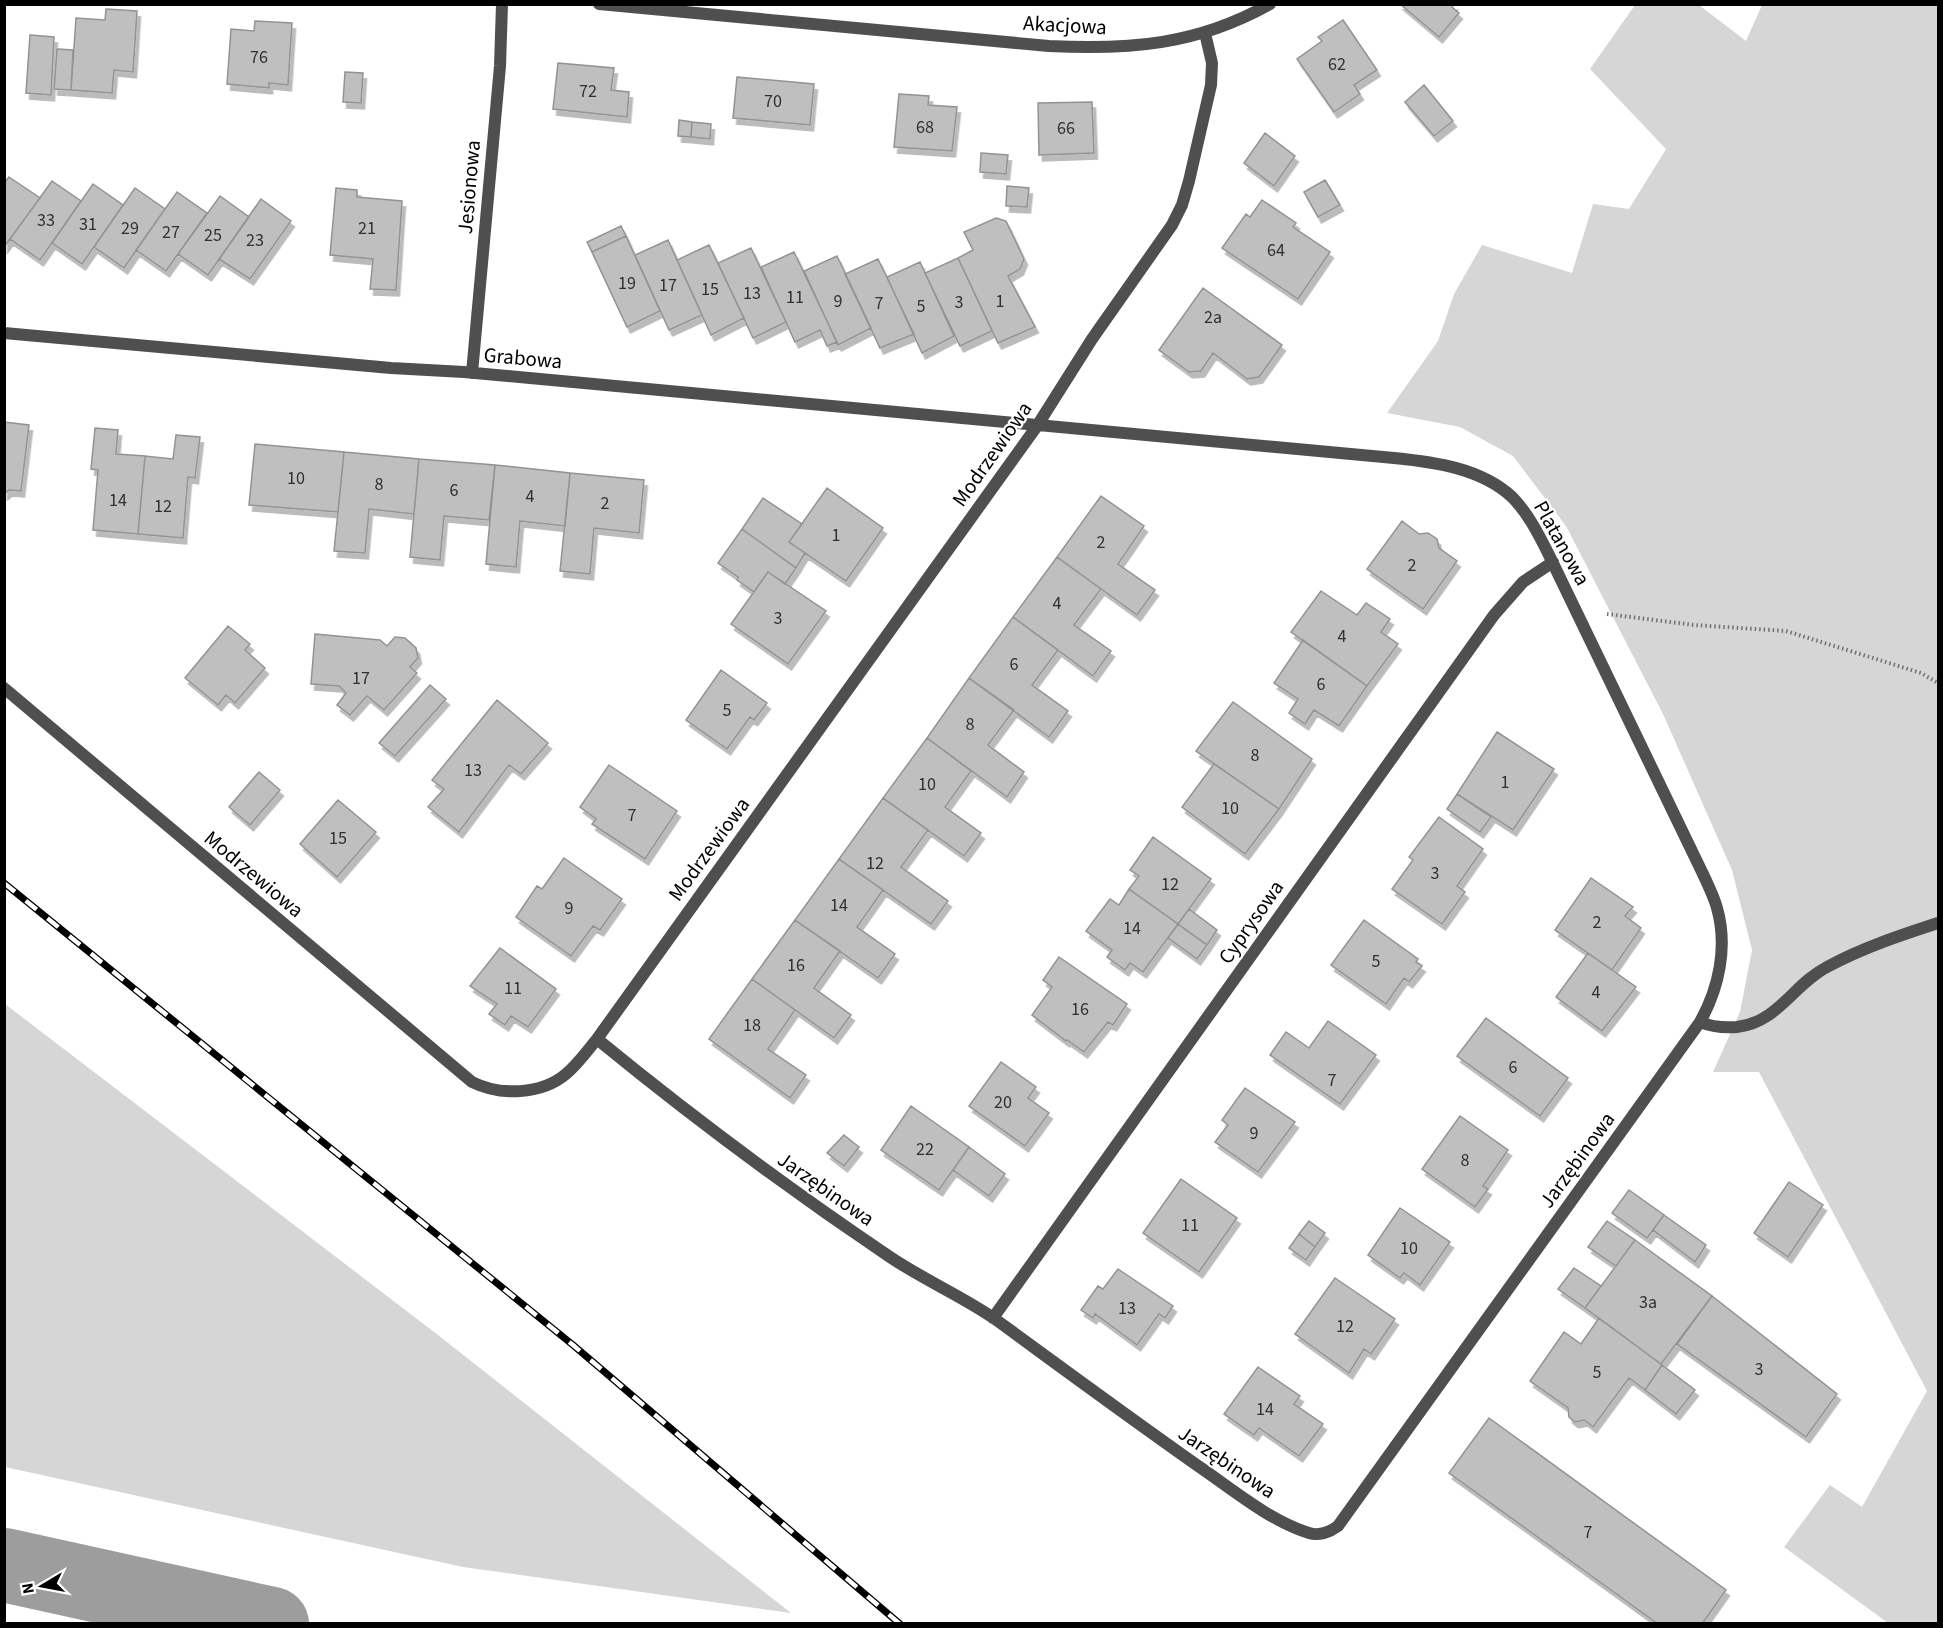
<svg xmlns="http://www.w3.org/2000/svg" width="1943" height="1628" viewBox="0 0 1943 1628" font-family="'Source Sans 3',sans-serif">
  <defs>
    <filter id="shadow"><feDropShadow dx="3.5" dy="6" stdDeviation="0" flood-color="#0004"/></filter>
  </defs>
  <rect width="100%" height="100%" fill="#fff"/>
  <!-- green -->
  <path fill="#d6d6d6" d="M 1635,5 L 1699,5 L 1746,41 L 1762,5 L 1938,5 L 1938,1623 L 1888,1623 L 1784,1547 L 1830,1485 L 1862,1507 L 1927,1391 L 1759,1072 L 1713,1072 L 1740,1012 L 1752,950 L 1732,870 L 1663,714 L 1566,526 L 1513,456 L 1460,427 L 1387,413 L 1438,341 L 1454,294 L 1482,245 L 1572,273 L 1593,204 L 1629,209 L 1666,149 L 1590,69 Z
    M 5,1004 L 438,1335 L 791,1613 L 463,1567 L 5,1467 Z"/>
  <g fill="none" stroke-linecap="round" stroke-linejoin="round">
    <!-- river -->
    <path stroke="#9d9d9d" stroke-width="74" d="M 4,1565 L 272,1624"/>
  </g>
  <!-- building -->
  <path fill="#bfbfbf" stroke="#939393" stroke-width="1.5" filter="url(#shadow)" d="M 1400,4 L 1454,4 L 1452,7 L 1459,13 L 1439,37 Z
    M 106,9 L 137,11 L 133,72 L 114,70 L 112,93 L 71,90 L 76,18 L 105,20 Z
    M 1343,20 L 1377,70 L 1354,85 L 1360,94 L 1334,112 L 1297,59 L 1322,41 L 1318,37 Z
    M 255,21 L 292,23 L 288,85 L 269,83 L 269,88 L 227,84 L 231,29 L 254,31 Z
    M 30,35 L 54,37 L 51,95 L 26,93 Z
    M 57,49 L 73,50 L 71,90 L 54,89 Z
    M 558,63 L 614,68 L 611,90 L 629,92 L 627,117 L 553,109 Z
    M 345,72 L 363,73 L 361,103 L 343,102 Z
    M 737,77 L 814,84 L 810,125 L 733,118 Z
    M 1424,85 L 1453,121 L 1434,136 L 1405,102 Z
    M 899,94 L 929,96 L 928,105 L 957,107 L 952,151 L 894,147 Z
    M 1092,102 L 1094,153 L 1039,155 L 1038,103 Z
    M 679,120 L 692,122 L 691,137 L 678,136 Z
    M 692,122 L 711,124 L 710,139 L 691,137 Z
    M 1265,133 L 1295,156 L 1274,186 L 1244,163 Z
    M 981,153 L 1008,155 L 1006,174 L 980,172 Z
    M 9,177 L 40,198 L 4,247 L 4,183 Z
    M 1325,180 L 1340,205 L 1318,217 L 1304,192 Z
    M 52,181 L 81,201 L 40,260 L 10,239 Z
    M 93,184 L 123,205 L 82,264 L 52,243 Z
    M 1007,186 L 1029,188 L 1027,207 L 1006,206 Z
    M 135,188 L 165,209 L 124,268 L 94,247 Z
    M 336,188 L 357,190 L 357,197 L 402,201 L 396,290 L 370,289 L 373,259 L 330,255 Z
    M 177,192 L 207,213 L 166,271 L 136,250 Z
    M 220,196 L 249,217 L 208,275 L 178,254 Z
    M 261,199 L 291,221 L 250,279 L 219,259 Z
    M 1262,200 L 1296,223 L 1293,227 L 1330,252 L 1298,299 L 1222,248 L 1246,214 L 1250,217 Z
    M 996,218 L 1006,221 L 1024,259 L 1020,269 L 1008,276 L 1035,327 L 998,343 L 958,258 L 973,250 L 964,232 Z
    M 621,226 L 626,236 L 592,252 L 587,242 Z
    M 626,236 L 660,311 L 627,327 L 592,252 Z
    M 668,240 L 702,315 L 669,330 L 635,255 Z
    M 709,245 L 744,318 L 711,335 L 677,260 Z
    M 751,248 L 786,322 L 753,338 L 718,263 Z
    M 794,252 L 837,342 L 827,346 L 820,330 L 795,342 L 761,267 Z
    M 837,256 L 871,328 L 838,345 L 804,271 Z
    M 958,258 L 992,331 L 960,346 L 925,273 Z
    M 878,259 L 914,334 L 880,348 L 845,274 Z
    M 920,262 L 954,336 L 922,353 L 887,277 Z
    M 1203,288 L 1282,345 L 1259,377 L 1247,379 L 1213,353 L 1201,371 L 1189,372 L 1159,350 Z
    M 4,422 L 29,425 L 21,491 L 9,490 L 4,494 Z
    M 95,428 L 118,430 L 116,454 L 145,456 L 138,534 L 93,530 L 98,470 L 91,469 Z
    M 176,435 L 200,437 L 195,478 L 188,477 L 183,538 L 138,534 L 145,456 L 173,459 Z
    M 255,444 L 344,452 L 338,512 L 249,505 Z
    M 344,452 L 419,459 L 414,514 L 369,509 L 365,553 L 334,551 Z
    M 419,459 L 495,465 L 489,520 L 444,516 L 440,560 L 410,557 Z
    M 495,465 L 570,473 L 565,526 L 520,521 L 516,567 L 486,564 Z
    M 570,473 L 644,480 L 639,533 L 594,528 L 590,574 L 560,571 Z
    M 827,488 L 883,528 L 846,581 L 789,542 Z
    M 1101,496 L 1144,526 L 1118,564 L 1155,590 L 1137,615 L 1057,557 Z
    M 763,498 L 802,524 L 789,542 L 805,553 L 796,568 L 742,529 Z
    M 1402,521 L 1419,534 L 1428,533 L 1437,539 L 1439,548 L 1457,561 L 1423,609 L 1367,569 Z
    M 742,529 L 796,568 L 785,584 L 768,572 L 754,592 L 737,580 L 738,577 L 718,563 Z
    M 1057,557 L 1101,589 L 1074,625 L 1111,651 L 1093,676 L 1013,617 Z
    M 768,572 L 826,611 L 788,664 L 731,624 Z
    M 1321,591 L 1357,615 L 1366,603 L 1390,619 L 1381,632 L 1398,644 L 1367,686 L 1291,632 Z
    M 1013,617 L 1058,650 L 1032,685 L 1068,711 L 1049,737 L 969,678 Z
    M 228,626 L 250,644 L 245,650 L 265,668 L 235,703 L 226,695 L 218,705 L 185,678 Z
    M 315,634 L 380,640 L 387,646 L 395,637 L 405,638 L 416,648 L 418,658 L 410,667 L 417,673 L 384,710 L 367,696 L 350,715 L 337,705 L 346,693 L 339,686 L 311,684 Z
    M 1303,640 L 1367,686 L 1339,726 L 1314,710 L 1305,724 L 1289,713 L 1298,699 L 1274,683 Z
    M 721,670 L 767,703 L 754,720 L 750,717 L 727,749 L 686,720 Z
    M 969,678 L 1014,710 L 988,745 L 1024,772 L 1007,797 L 927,738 Z
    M 430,685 L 446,699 L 395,756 L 379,743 Z
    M 497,700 L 548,743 L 521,774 L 509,765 L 459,832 L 428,807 L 444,789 L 432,780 Z
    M 1233,702 L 1312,759 L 1279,809 L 1196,751 Z
    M 1497,732 L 1554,769 L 1513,830 L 1457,794 Z
    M 927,738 L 971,771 L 945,807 L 981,833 L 964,856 L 883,798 Z
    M 1214,764 L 1279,809 L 1245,854 L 1182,807 Z
    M 609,765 L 677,811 L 645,859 L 592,824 L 596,819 L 580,807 Z
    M 259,772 L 280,790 L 250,825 L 229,807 Z
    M 1457,794 L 1491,817 L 1480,832 L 1447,809 Z
    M 883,798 L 928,830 L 901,867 L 948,901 L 931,924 L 839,859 Z
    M 338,800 L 376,832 L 337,877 L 300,844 Z
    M 1439,817 L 1483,849 L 1457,886 L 1465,892 L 1442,924 L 1392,889 L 1413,860 L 1409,857 Z
    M 1153,837 L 1211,879 L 1178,924 L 1129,889 L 1139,876 L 1130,870 Z
    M 564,858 L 622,899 L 600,930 L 593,926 L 571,956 L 516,917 L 537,886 L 542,889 Z
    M 839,859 L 883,890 L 857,927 L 895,954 L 878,978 L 795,920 Z
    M 1591,878 L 1633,907 L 1625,916 L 1641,928 L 1612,970 L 1555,930 Z
    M 1129,889 L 1178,924 L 1143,972 L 1130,963 L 1125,970 L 1107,957 L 1112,950 L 1086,931 L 1110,899 L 1119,905 Z
    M 1189,909 L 1217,930 L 1207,945 L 1178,924 Z
    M 795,920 L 840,951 L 814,988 L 851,1015 L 834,1038 L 752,979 Z
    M 1364,920 L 1418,959 L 1416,962 L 1422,966 L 1409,982 L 1404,978 L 1386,1004 L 1331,965 Z
    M 1178,924 L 1207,945 L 1197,959 L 1168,938 Z
    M 500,948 L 556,989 L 528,1027 L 511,1016 L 505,1025 L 489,1014 L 497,1004 L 470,986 Z
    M 1588,953 L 1636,987 L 1602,1031 L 1556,997 Z
    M 1059,957 L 1127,1004 L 1113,1025 L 1108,1022 L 1084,1052 L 1067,1040 L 1066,1041 L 1032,1015 L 1052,987 L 1043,980 Z
    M 752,979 L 795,1010 L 768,1049 L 806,1075 L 790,1098 L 709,1039 Z
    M 1486,1018 L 1568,1078 L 1540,1116 L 1457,1056 Z
    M 1328,1021 L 1376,1055 L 1340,1104 L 1270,1055 L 1286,1032 L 1309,1048 Z
    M 1001,1062 L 1036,1087 L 1028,1098 L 1049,1113 L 1025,1146 L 969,1106 Z
    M 1245,1088 L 1295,1122 L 1258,1172 L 1215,1142 L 1228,1125 L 1222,1120 Z
    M 911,1106 L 969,1147 L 939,1190 L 881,1150 Z
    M 1460,1116 L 1508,1150 L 1483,1186 L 1488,1189 L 1475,1207 L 1422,1169 Z
    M 844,1135 L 859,1147 L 844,1166 L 827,1153 Z
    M 969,1147 L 1005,1174 L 989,1196 L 953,1170 Z
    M 1181,1179 L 1237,1218 L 1199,1272 L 1143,1233 Z
    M 1789,1182 L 1823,1205 L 1788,1257 L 1754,1233 Z
    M 1629,1190 L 1664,1215 L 1647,1238 L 1612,1213 Z
    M 1400,1208 L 1450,1242 L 1420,1285 L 1404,1273 L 1400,1278 L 1368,1255 Z
    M 1664,1215 L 1706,1245 L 1695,1262 L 1653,1230 Z
    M 1309,1221 L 1325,1233 L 1315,1247 L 1299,1234 Z
    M 1607,1221 L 1635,1240 L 1616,1266 L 1588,1247 Z
    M 1299,1234 L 1315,1247 L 1306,1260 L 1289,1248 Z
    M 1635,1240 L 1712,1296 L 1661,1364 L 1585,1308 Z
    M 1574,1268 L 1601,1286 L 1585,1308 L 1558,1289 Z
    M 1118,1269 L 1173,1306 L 1165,1318 L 1159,1314 L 1137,1345 L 1095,1314 L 1093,1318 L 1081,1310 L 1098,1286 L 1103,1289 Z
    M 1335,1278 L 1395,1319 L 1371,1354 L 1364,1349 L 1349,1373 L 1295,1334 Z
    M 1712,1296 L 1837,1394 L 1806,1437 L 1677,1344 Z
    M 1599,1318 L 1662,1365 L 1645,1390 L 1629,1378 L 1593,1427 L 1584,1420 L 1575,1422 L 1569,1417 L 1568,1408 L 1530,1381 L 1564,1332 L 1581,1344 Z
    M 1662,1365 L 1695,1390 L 1676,1414 L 1645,1390 Z
    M 1258,1367 L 1300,1396 L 1294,1404 L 1323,1424 L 1299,1456 L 1259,1428 L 1254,1435 L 1224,1414 Z
    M 1489,1418 L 1726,1590 L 1702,1624 L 1654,1624 L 1655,1622 L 1449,1473 Z"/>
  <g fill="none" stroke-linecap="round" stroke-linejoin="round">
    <!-- path -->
    <path stroke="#717171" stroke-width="4" stroke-dasharray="1.5 3" stroke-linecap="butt" d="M 1607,614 L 1694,625 L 1786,631 L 1921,673 L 1938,683"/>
    <!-- street -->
    <path stroke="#4f4f4f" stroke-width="12" d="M 599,4 L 1049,46 C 1130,50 1197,45 1270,4
      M 4,333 L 391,368 L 464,372 L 1394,458 C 1434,462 1481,468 1512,497 C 1528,513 1539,535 1549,555 L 1703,874 C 1708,885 1714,897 1717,908 C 1728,947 1719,988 1700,1022 L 1338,1526 C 1330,1532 1319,1536 1309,1533 C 1271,1521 1237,1493 1204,1470 C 1134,1421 1065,1370 995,1319 C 962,1296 924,1280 890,1257 C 789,1189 691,1116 597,1039
      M 472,373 L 500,66 L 502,4
      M 4,688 L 472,1082 C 500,1096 541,1095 566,1074 C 578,1064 587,1051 597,1039 L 1037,426 L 1092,339 L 1172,225 L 1182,205 L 1189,181 L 1211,85 L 1212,63 L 1205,33
      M 1700,1022 C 1712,1027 1724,1028 1737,1027 C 1777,1023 1794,984 1827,967 C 1862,948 1901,935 1938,923
      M 993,1318 L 1494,615 L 1523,582 L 1553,562"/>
    <!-- rail casing -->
    <g stroke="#000" stroke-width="7">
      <path id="rail" d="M 4,883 L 573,1345 L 900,1624"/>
    </g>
    <!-- rail -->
    <use href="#rail" stroke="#fff" stroke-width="4.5" stroke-dasharray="14" stroke-linecap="butt"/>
  </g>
  <g text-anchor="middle" stroke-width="4.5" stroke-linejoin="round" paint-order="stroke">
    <!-- number labels -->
    <g font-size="18" fill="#303030">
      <text x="259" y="63">76</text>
      <text x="1337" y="70">62</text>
      <text x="588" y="97">72</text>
      <text x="773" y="107">70</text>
      <text x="925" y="133">68</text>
      <text x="1066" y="134">66</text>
      <text x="46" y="226">33</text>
      <text x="88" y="230">31</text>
      <text x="130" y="234">29</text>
      <text x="367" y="234">21</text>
      <text x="171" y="238">27</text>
      <text x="213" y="241">25</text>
      <text x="255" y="246">23</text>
      <text x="1276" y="256">64</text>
      <text x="627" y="289">19</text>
      <text x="668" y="291">17</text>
      <text x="710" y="295">15</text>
      <text x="752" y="299">13</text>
      <text x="795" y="303">11</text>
      <text x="838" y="307">9</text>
      <text x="1000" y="307">1</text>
      <text x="959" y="308">3</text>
      <text x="879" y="309">7</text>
      <text x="921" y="312">5</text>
      <text x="1213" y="323">2a</text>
      <text x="296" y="484">10</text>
      <text x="379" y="490">8</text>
      <text x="454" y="496">6</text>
      <text x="530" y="502">4</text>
      <text x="118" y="506">14</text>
      <text x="605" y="509">2</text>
      <text x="163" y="512">12</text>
      <text x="836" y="541">1</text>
      <text x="1101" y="548">2</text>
      <text x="1412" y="571">2</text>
      <text x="1057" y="609">4</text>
      <text x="778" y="624">3</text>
      <text x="1342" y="642">4</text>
      <text x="1014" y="670">6</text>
      <text x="361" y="684">17</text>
      <text x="1321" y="690">6</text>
      <text x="727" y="716">5</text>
      <text x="970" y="730">8</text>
      <text x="1255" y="761">8</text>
      <text x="473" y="776">13</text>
      <text x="1505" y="788">1</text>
      <text x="927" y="790">10</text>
      <text x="1230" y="814">10</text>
      <text x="632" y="821">7</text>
      <text x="338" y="844">15</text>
      <text x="875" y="869">12</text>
      <text x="1435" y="879">3</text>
      <text x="1170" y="890">12</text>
      <text x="839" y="911">14</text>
      <text x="569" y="914">9</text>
      <text x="1597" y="928">2</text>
      <text x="1132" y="934">14</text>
      <text x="1376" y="967">5</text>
      <text x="796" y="971">16</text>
      <text x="513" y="994">11</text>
      <text x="1596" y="998">4</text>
      <text x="1080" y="1015">16</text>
      <text x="752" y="1031">18</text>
      <text x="1513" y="1073">6</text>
      <text x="1332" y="1086">7</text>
      <text x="1003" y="1108">20</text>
      <text x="1254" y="1139">9</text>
      <text x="925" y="1155">22</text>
      <text x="1465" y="1166">8</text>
      <text x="1190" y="1231">11</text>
      <text x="1409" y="1254">10</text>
      <text x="1648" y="1308">3a</text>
      <text x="1127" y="1314">13</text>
      <text x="1345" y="1332">12</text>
      <text x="1759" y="1375">3</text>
      <text x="1597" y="1378">5</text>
      <text x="1265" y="1415">14</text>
      <text x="1588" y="1538">7</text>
    </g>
    <!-- street labels -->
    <g font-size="21" fill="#000" stroke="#fff">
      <text transform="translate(1065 25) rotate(3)" y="7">Akacjowa</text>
      <text transform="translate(469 187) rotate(-85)" y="7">Jesionowa</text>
      <text transform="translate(523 358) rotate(5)" y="7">Grabowa</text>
      <text transform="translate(992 454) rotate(-55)" y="7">Modrzewiowa</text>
      <text transform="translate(1562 543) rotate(61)" y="7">Platanowa</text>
      <text transform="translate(709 849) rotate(-54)" y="7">Modrzewiowa</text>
      <text transform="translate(254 874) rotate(40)" y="7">Modrzewiowa</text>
      <text transform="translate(1251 922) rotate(-55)" y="7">Cyprysowa</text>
      <text transform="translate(1577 1160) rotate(-54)" y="7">Jarzębinowa</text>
      <text transform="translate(826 1189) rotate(35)" y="7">Jarzębinowa</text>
      <text transform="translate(1227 1462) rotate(34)" y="7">Jarzębinowa</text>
    </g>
  </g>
  <!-- border -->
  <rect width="1943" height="1628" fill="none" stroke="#000000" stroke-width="12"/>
  <!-- north arrow -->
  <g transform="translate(42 1586) rotate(260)" stroke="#ffffff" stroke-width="4.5" paint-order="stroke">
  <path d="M0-4.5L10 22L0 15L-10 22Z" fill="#000000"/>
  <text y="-9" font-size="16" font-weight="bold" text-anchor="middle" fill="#000000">N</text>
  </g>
</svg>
